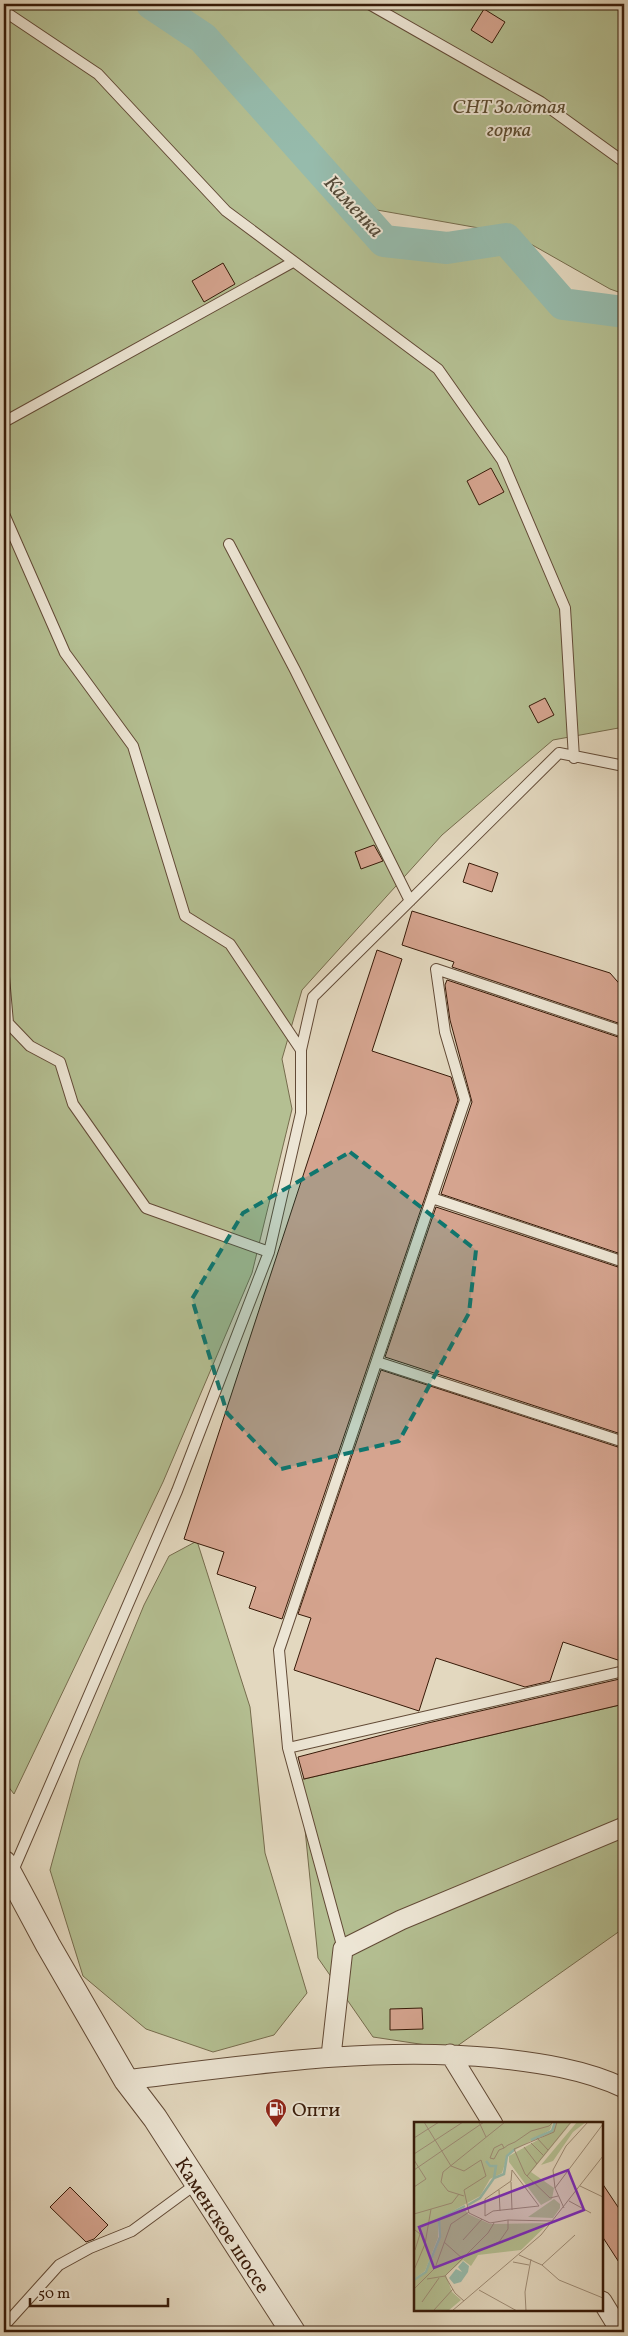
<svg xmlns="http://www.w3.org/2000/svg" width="628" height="2336" viewBox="0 0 628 2336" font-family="Vollkorn,serif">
  <rect width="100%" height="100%" fill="#e3d8bf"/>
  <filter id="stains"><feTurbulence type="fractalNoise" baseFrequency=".004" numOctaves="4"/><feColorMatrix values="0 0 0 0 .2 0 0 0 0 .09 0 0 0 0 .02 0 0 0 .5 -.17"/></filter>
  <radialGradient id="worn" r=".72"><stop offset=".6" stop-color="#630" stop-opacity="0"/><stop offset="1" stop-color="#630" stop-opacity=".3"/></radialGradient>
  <!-- green -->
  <path fill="#b4bf92" stroke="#766c4d" d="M 4,4 L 137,4 L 200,45 L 283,143 L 378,246 L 450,258 L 504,249 L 564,314 L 624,320 L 624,727 L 553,740 L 442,835 L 302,990 L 282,1059 L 292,1109 L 252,1273 L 163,1482 L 14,1794 L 4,1781 Z
    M 172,4 L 624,4 L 624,294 L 610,289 L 513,234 L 377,210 L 213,34 Z
    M 197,1541 L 250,1707 L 265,1853 L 307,1993 L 274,2035 L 213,2052 L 146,2029 L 83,1976 L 50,1870 L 80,1760 L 144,1605 L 169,1556 Z
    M 624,1704 L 624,1928 L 453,2049 L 373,2037 L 318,1958 L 300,1780 Z"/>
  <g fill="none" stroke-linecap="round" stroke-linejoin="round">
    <!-- river -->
    <path stroke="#96bbac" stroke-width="32" d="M 152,4 L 203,38 L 384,241 L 447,248 L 506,239 L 563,304 L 624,312"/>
  </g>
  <!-- building -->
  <path fill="#d5a48f" stroke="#371a08" d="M 484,9 L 505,22 L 492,43 L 471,30 Z
    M 223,263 L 235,284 L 204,302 L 192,281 Z
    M 491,468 L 504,492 L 479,505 L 467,481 Z
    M 545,698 L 554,715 L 538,723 L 529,706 Z
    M 374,845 L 383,861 L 361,869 L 355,852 Z
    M 469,863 L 498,873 L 492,892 L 463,882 Z
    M 412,911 L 610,973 L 624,989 L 624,1025 L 452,967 L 454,962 L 402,945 Z
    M 377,950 L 402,959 L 372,1051 L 451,1077 L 458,1100 L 282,1619 L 249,1608 L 256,1587 L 217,1574 L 224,1552 L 184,1539 Z
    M 447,980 L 624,1039 L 624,1255 L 441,1194 L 472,1102 L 450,1020 L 445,985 Z
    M 436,1207 L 624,1269 L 624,1435 L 385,1357 Z
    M 381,1370 L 624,1449 L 624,1662 L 563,1642 L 550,1681 L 525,1687 L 436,1658 L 419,1711 L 294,1670 L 311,1618 L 298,1614 Z
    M 624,1678 L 624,1704 L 304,1779 L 298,1757 L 428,1723 Z
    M 422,2008 L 423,2029 L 390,2030 L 390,2009 Z
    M 602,2183 L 624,2216 L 624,2270 L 602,2236 Z
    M 70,2187 L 108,2225 L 94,2239 L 86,2242 L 50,2207 Z"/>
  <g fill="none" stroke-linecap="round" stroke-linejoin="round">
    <!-- service casing -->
    <g stroke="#624a36" stroke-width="12">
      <path id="service" d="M 369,4 L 541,102 L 624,162
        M 4,11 L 98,74 L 226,211 L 438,369 L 502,460 L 565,608 L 574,758
        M 4,422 L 293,262
        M 4,514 L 65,653 L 133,746 L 185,916 L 230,944 L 301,1050
        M 229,544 L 295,670 L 410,901
        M 4,977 L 8,1023 L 30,1046 L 60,1062 L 73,1104 L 146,1208 L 269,1252
        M 624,1032 L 436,969 L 445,1032 L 465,1100 L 279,1650 L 288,1748 L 624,1671
        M 432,1198 L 624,1262
        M 377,1362 L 624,1442
        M 288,1748 L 343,1949
        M 12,1873 L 177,1491 L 269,1252 L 301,1113 L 301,1050 L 313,997 L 559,753 L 624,766
        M 4,2326 L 59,2265 L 90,2248 L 132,2231 L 196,2184"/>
    </g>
    <!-- minor casing -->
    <g stroke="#624a36" stroke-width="21">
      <path id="minor" d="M 450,2054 L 493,2124
        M 331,2056 L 343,1949 L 401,1920 L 624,1827
        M 126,2080 C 249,2065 372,2046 496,2058 C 540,2063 584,2069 624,2088
        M 602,2301 L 621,2332"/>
    </g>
    <!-- tertiary casing -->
    <g stroke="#624a36" stroke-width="26">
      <path id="tertiary" d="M 4,1863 L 48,1945 L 126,2080 L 155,2118 L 293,2332"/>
    </g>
    <!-- service -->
    <use href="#service" stroke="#ede6d5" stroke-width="10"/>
    <!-- minor -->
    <use href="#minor" stroke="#ede6d5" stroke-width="19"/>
    <!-- tertiary -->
    <use href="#tertiary" stroke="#ede6d5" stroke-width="24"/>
  </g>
  <!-- marked area -->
  <path fill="#0f766e" fill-opacity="0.2" stroke="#0f766e" stroke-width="4" stroke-dasharray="10 6" stroke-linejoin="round" d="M 350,1152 L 476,1250 L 469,1313 L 399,1441 L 281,1469 L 227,1413 L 192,1299 L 243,1213 Z"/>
  <!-- icons -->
  <defs>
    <g id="fuel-pin" transform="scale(1.125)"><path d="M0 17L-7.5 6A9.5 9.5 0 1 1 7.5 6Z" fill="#8f2418" stroke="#ede6d5"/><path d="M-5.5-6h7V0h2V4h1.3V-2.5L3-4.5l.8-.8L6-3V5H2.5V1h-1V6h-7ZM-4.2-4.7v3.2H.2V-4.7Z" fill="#fff"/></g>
  </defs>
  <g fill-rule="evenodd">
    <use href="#fuel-pin" x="276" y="2109"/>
  </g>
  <g text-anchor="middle" stroke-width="4" stroke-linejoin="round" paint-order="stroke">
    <!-- park labels -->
    <g font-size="20" font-style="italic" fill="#5c4c31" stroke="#ede6d5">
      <text x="509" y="113">СНТ Золотая<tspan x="509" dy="23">горка</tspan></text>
    </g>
    <!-- poi labels -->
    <g font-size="20" fill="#371a08" stroke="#ede6d5" text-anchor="start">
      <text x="292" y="2116">Опти</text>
    </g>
    <!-- street labels -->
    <g font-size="20" fill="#371a08" stroke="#ede6d5">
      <text transform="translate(223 2225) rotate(57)" y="7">Каменское шоссе</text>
    </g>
    <!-- water labels -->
    <g font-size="21" font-style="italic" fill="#544a39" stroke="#ede6d5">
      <text transform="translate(354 206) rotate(47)" y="7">Каменка</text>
    </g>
  </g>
  <!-- overview -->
  <g transform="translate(414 2122)">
    <rect width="189" height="189" fill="#e3d8bf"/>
    <path d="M 0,0 L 139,0 L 136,8 L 94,32 L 88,51 L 76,57 L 66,74 L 24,97 L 24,116 L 11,149 L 0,157 ZM 142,0 L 158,0 L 117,50 L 140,66 L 138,77 L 127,83 L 95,40 L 95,34 L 138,10 ZM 163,0 L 172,0 L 159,10 L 139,39 L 127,43 ZM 140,77 L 146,82 L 146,86 L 139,96 L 114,95 ZM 50,86 L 54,92 L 76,102 L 135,101 L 107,128 L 64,133 L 57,144 L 49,138 L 32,153 L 38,170 L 47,178 L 34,189 L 0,189 L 0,159 L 12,150 L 16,142 L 27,115 L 25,98 Z" fill="#b4bf92"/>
    <path d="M 49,139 L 55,144 L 54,150 L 47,160 L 40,162 L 35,156 L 42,147 L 48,150 L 44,145 Z" fill="#96bbac"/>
    <path fill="none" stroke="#96bbac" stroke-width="2.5" d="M 117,18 L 138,9 L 141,0M 72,39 L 76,44 L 82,44 L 80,56M 54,83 L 66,76 L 80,56 L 90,52 L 93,34 L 101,27M 0,158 L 12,150 L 15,142 L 26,115 L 25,97 L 51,84"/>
    <path fill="none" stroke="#9e8c76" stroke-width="1" d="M 10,0 L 37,44 L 50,49 L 67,38 L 72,54 L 50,68 L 55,91 L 76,101 L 94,98 L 140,99M 65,0 L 72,15M 143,0 L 140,10 L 100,27 L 111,52 L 136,76 L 144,74M 0,16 L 25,0M 123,16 L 134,28M 117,21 L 130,34M 110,25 L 123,42M 90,26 L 88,22 L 80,26 L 76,36 L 80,37 L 85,28 L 90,26 L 94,23 L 101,20 L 117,9 L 135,4 L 139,0M 0,32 L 49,0M 0,38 L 12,57 L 0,65M 0,48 L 70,0M 98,48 L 125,84 L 79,89 L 71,94 L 71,77 L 97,59 ZM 113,54 L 157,0M 97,60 L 98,88M 166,64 L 189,75M 141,66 L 189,2M 85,68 L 86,89M 50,74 L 34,69 L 27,60 L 29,50 L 91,0M 155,79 L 177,91M 150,86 L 141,66 L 139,48 L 152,24 L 174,0M 0,92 L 38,81 L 45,72M 1,108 L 6,112 L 1,128M 49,118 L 68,97M 30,120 L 49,137M 72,126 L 85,120 L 94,107 L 94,98M 105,133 L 128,143 L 145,158 L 189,176M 99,140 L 115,143M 128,143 L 161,113M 0,148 L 11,122 L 17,87M 31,154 L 41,171 L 50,179M 13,157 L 31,154 L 74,111 L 80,101M 0,167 L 21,146 L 37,102 L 55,90M 65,168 L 103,189M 8,180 L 25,156M 20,188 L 39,167M 38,189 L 127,113 L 189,34M 112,189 L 111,170 L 117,137"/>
    <path fill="#7b2cbf" fill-opacity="0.15" stroke="#7b2cbf" stroke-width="2.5" d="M 154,48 L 170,88 L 20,146 L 5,105 Z"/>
    <rect width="189" height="189" fill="none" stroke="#371a08" stroke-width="2.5"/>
  </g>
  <!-- margin -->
  <rect width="628" height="2336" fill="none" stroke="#e3d8bf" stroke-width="20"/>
  <rect x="5" y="5" width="618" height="2326" fill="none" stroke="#371a08" stroke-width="2.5"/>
  <rect x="10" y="10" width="608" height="2316" fill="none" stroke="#371a08"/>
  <!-- scale -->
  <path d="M30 2298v8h138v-8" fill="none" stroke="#371a08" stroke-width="2.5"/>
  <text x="38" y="2298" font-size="15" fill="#371a08" stroke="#ede6d5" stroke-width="4" paint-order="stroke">50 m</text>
  <rect width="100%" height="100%" filter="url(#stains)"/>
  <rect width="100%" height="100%" fill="url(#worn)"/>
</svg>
